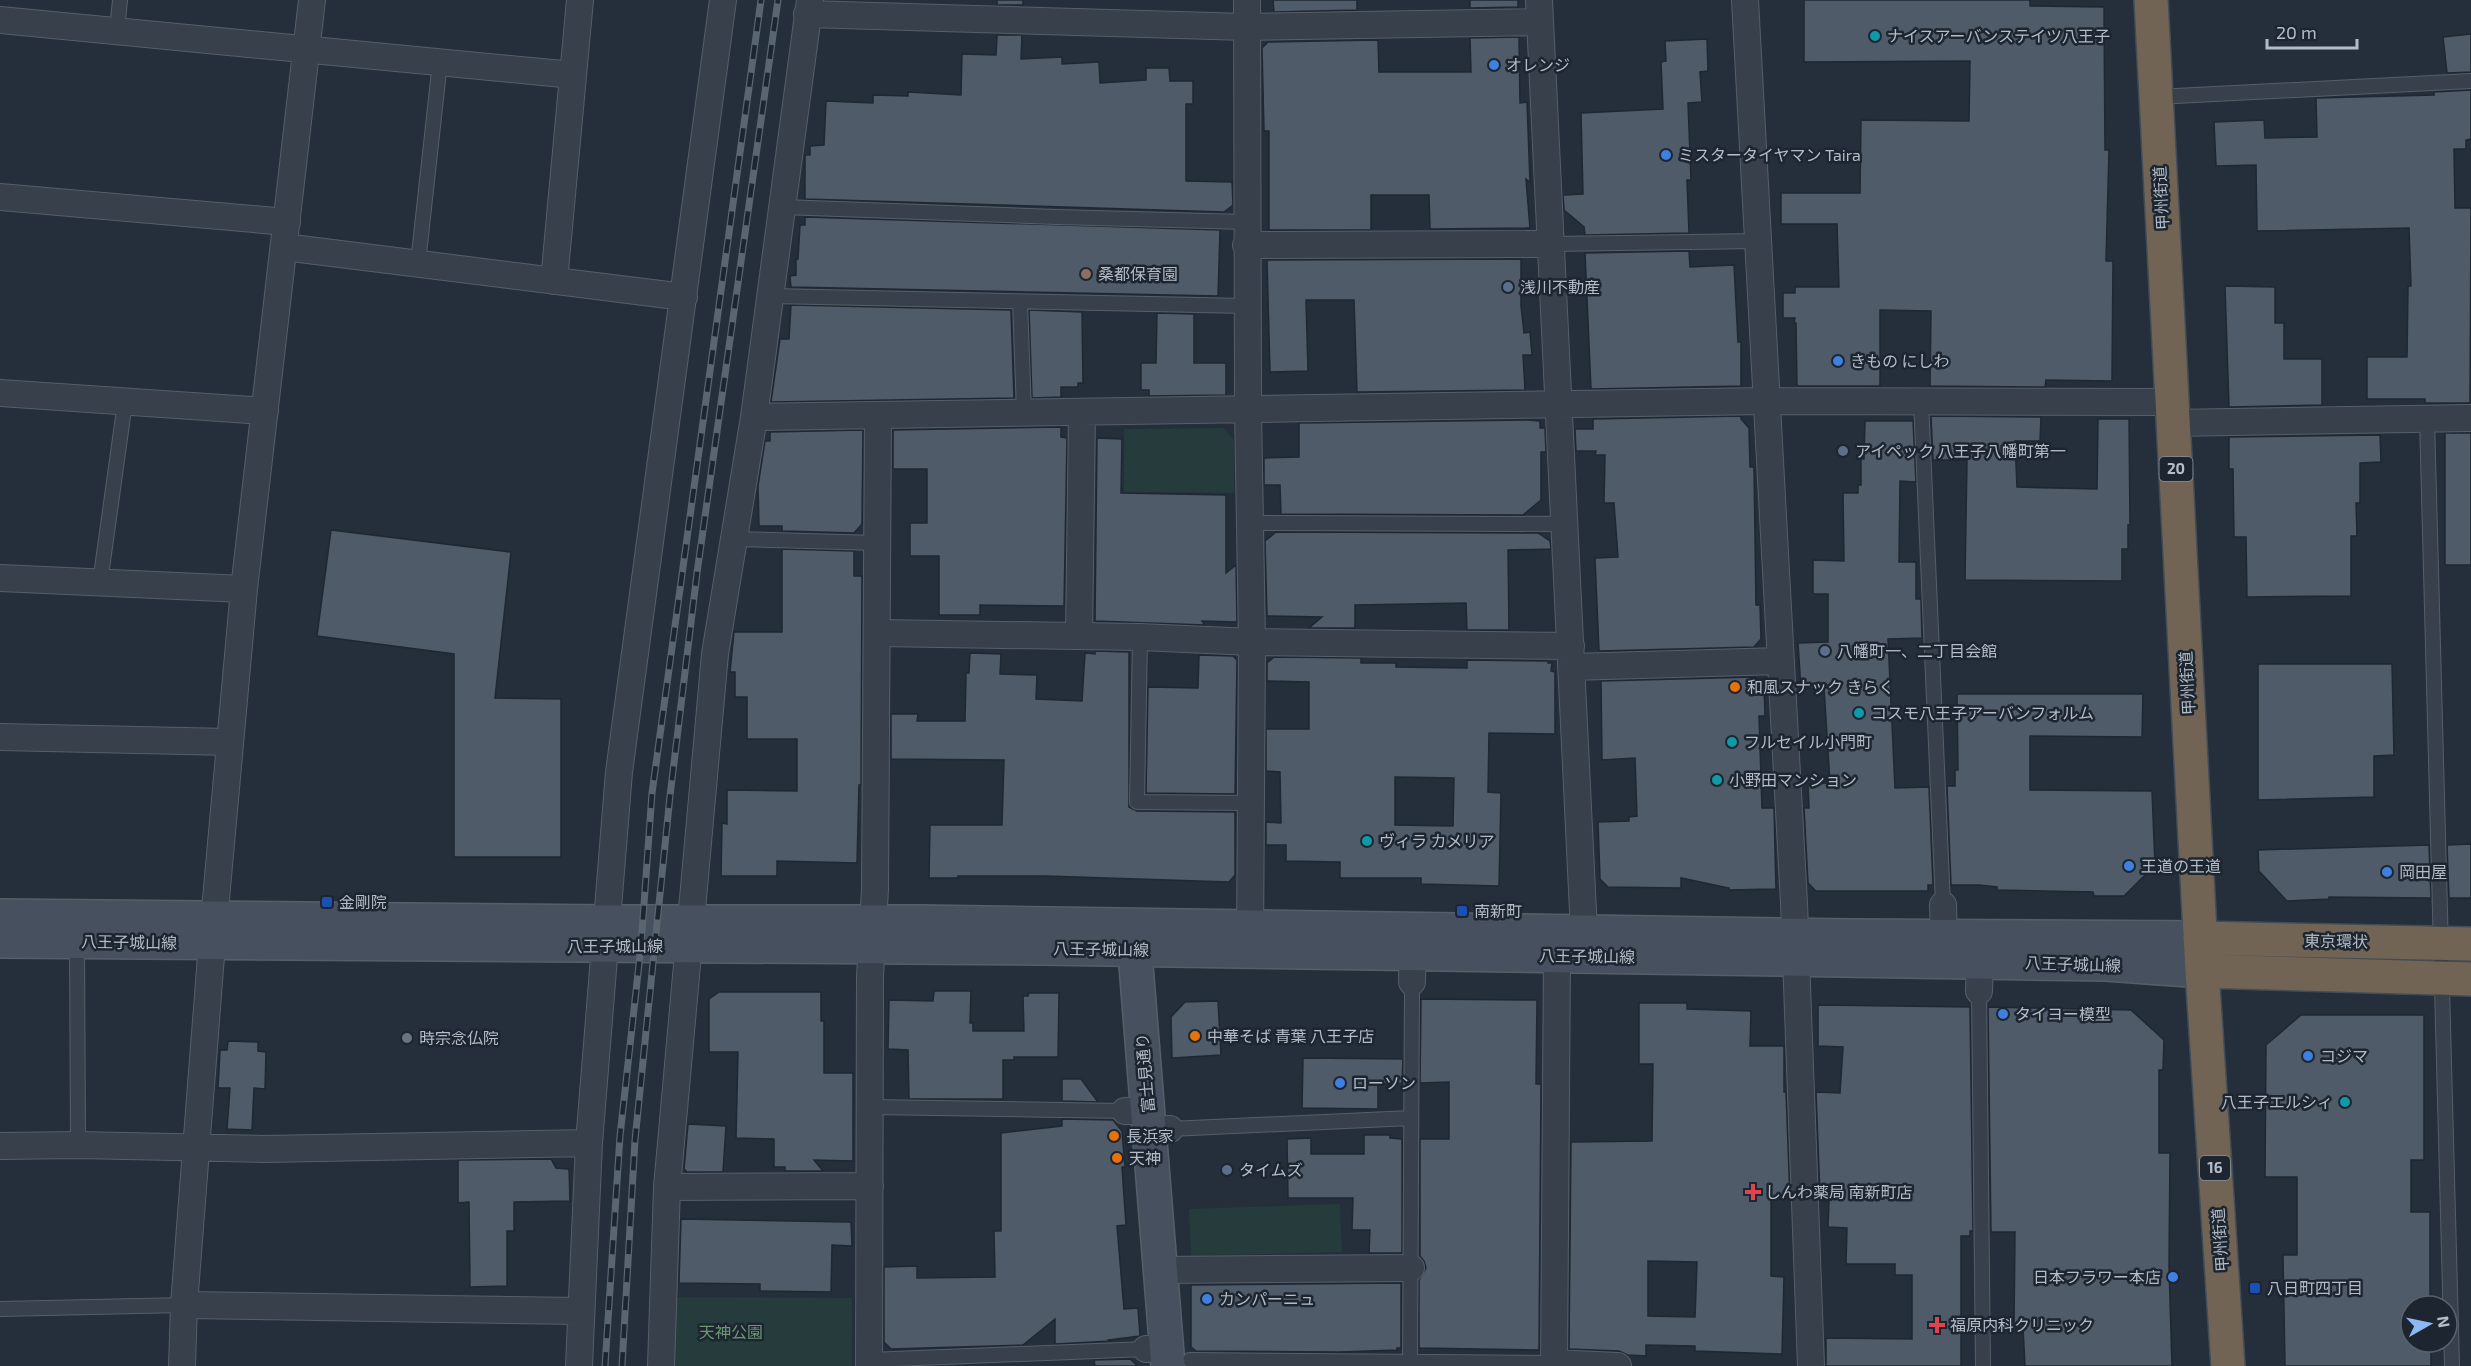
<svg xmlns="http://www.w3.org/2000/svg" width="2471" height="1366" viewBox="0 0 2471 1366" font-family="'Exo 2','Noto Sans JP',sans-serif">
  <rect width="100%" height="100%" fill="#242f3b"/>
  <!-- green -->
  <path fill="#263b3c" d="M 1223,428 L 1234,440 L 1234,493 L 1124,492 L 1124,429 Z
    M 1340,1204 L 1342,1252 L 1191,1256 L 1189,1209 Z
    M 672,1297 L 852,1298 L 852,1366 L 669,1366 Z"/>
  <!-- building -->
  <path fill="#4f5b69" stroke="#1f2832" stroke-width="1.5" fill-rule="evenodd" d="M 997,0 L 1023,0 L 1023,5 L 997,5 Z
    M 1273,0 L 1357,0 L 1357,10 L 1274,12 Z
    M 1470,0 L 1518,0 L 1518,7 L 1470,8 Z
    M 1804,0 L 2030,0 L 2030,6 L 2104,7 L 2105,150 L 2109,150 L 2106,261 L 2113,261 L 2112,381 L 2046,380 L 2045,387 L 1930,386 L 1931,311 L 1880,310 L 1880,386 L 1797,386 L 1796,323 L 1794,323 L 1795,318 L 1783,318 L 1783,293 L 1795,293 L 1795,287 L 1839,287 L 1837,224 L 1781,224 L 1781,193 L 1860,193 L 1861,120 L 1969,121 L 1970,61 L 1804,62 Z
    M 2471,34 L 2471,72 L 2447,73 L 2443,37 Z
    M 997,35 L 1022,35 L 1021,59 L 1062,57 L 1062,64 L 1099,62 L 1100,83 L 1146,80 L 1146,68 L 1169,68 L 1170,81 L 1193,81 L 1193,104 L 1186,104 L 1186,181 L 1232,182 L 1233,205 L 1224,212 L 805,199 L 805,155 L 810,155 L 810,146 L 824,145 L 826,101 L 873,103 L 873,95 L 908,96 L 908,92 L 961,95 L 962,54 L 996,55 Z
    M 1519,37 L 1520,103 L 1527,102 L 1530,182 L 1526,179 L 1530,228 L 1430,229 L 1429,195 L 1371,195 L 1371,230 L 1269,230 L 1269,131 L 1264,131 L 1262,48 L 1268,42 L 1378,40 L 1379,72 L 1471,72 L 1470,38 Z
    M 1707,39 L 1708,71 L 1700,72 L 1702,102 L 1688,103 L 1691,180 L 1687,180 L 1689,233 L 1585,235 L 1584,227 L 1564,210 L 1563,195 L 1583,194 L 1581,113 L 1663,109 L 1661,62 L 1666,61 L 1665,41 Z
    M 2471,90 L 2471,139 L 2466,140 L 2466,149 L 2454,149 L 2455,208 L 2471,208 L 2470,403 L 2425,403 L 2425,399 L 2367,399 L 2367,357 L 2407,357 L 2408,286 L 2411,286 L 2409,228 L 2257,231 L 2256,165 L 2216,166 L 2214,122 L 2264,120 L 2265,138 L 2317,137 L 2316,98 L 2434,95 L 2434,92 Z
    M 805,217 L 1220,230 L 1218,296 L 791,287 L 790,276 L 796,275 L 796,259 L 798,259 L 800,225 L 805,225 Z
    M 1689,251 L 1690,267 L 1734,265 L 1738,342 L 1741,342 L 1741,386 L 1591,389 L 1585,253 Z
    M 1521,259 L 1521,306 L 1524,333 L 1530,332 L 1532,355 L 1523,355 L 1525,390 L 1357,392 L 1354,300 L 1306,300 L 1308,371 L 1270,372 L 1267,260 Z
    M 2225,286 L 2275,287 L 2275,323 L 2284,323 L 2284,359 L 2322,359 L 2322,405 L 2229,407 Z
    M 791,305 L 1011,310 L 1014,398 L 771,402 L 780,339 L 789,339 Z
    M 1029,310 L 1082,312 L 1083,383 L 1078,383 L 1078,387 L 1061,387 L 1061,397 L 1032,398 Z
    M 1157,313 L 1194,314 L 1194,363 L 1226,363 L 1226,395 L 1149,396 L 1149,390 L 1141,390 L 1141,363 L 1156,363 Z
    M 1741,416 L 1741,419 L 1749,428 L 1750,467 L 1754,467 L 1756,605 L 1760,605 L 1761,639 L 1754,647 L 1599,651 L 1595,558 L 1618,557 L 1614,503 L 1604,503 L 1605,455 L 1595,455 L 1596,451 L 1576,451 L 1575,429 L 1593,429 L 1593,419 Z
    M 1931,416 L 2041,417 L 2040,441 L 2015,441 L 2017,487 L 2097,489 L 2098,419 L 2129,419 L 2130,525 L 2128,525 L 2128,549 L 2122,549 L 2122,581 L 1965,580 L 1967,460 L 1933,460 Z
    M 1527,420 L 1540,421 L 1540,428 L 1545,428 L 1546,452 L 1541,452 L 1541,500 L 1523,515 L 1281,514 L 1280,485 L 1264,485 L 1264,458 L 1299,457 L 1299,423 Z
    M 1865,421 L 1913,421 L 1916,482 L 1900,481 L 1899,562 L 1916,562 L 1916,599 L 1921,599 L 1922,638 L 1888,639 L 1895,788 L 1929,787 L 1933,885 L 1928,885 L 1928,891 L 1816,891 L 1808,883 L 1804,808 L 1809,808 L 1808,784 L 1830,783 L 1824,688 L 1801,689 L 1798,643 L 1828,642 L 1828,594 L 1813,594 L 1813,560 L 1844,561 L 1843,493 L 1858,493 L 1858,485 L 1861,485 L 1861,459 L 1864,459 Z
    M 1061,427 L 1061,437 L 1067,438 L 1064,606 L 980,605 L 980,615 L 939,615 L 939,556 L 910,556 L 910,523 L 927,523 L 927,469 L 893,469 L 893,430 Z
    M 863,430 L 862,524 L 854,533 L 782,531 L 782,526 L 759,526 L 758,486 L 765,441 L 770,441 L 770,432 Z
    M 2445,433 L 2471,433 L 2471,565 L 2445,565 Z
    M 2380,435 L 2381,462 L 2360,463 L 2360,503 L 2356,503 L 2357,536 L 2351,536 L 2351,596 L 2247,597 L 2246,537 L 2234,537 L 2233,469 L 2229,469 L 2229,437 Z
    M 1097,438 L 1122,439 L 1121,493 L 1226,495 L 1226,573 L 1236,565 L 1237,622 L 1202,621 L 1205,625 L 1095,621 Z
    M 331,530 L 511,552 L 495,698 L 561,699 L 561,857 L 454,857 L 454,654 L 317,636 Z
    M 1276,532 L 1538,533 L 1550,541 L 1551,549 L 1508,550 L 1509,630 L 1467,630 L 1466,603 L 1355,605 L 1355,628 L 1309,628 L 1322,617 L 1267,616 L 1265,541 Z
    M 782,549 L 854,551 L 854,576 L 862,576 L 861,785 L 859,785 L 857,863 L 777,861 L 777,876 L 721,876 L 722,823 L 727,824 L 727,790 L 797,791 L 797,739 L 747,739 L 747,697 L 735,697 L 735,672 L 730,672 L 734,632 L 782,632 Z
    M 1095,651 L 1129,652 L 1129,807 L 1137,811 L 1235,812 L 1235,875 L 1229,882 L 1046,876 L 958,876 L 958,878 L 929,878 L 930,825 L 1002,825 L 1004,760 L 891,759 L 891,714 L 918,714 L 917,721 L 965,721 L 966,673 L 969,673 L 970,653 L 1001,654 L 1000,674 L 1037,675 L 1036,699 L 1082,701 L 1085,653 L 1095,654 Z
    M 1199,655 L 1233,656 L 1237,660 L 1235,794 L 1146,793 L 1148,687 L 1198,688 Z
    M 1274,657 L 1361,658 L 1361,663 L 1396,663 L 1396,667 L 1467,668 L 1467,660 L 1548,661 L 1548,663 L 1552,663 L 1551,671 L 1555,672 L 1555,734 L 1489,733 L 1488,792 L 1501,793 L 1499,886 L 1421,884 L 1421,878 L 1340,878 L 1340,862 L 1286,861 L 1286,845 L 1266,845 L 1266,822 L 1281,823 L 1280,772 L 1266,771 L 1266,729 L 1309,729 L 1309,682 L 1267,681 L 1267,663 ZM 1395,777 L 1454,778 L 1453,826 L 1395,825 Z
    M 2258,664 L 2392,664 L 2394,755 L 2374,756 L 2374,797 L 2258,800 Z
    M 1755,677 L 1764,686 L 1765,716 L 1759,716 L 1762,808 L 1774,808 L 1776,889 L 1729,890 L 1729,888 L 1681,878 L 1681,888 L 1608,887 L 1600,879 L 1598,822 L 1629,821 L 1629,817 L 1637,816 L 1635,758 L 1602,760 L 1601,681 Z
    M 1957,694 L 2143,694 L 2142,737 L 2030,736 L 2030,790 L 2152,791 L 2155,865 L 2124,896 L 2094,896 L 2093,892 L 1997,890 L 1997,887 L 1979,885 L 1951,885 L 1947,786 L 1955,786 L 1955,770 L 1958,770 Z
    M 2471,844 L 2471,898 L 2449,898 L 2447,845 Z
    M 2429,845 L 2431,898 L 2329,897 L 2329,899 L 2287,901 L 2259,871 L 2258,850 Z
    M 934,991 L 971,991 L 970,1023 L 973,1023 L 973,1031 L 1024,1031 L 1023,996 L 1028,996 L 1029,993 L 1059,993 L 1058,1057 L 1014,1057 L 1014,1060 L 1003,1060 L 1003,1099 L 909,1099 L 908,1050 L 888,1049 L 889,1000 L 933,1001 Z
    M 719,992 L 821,992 L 821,1021 L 824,1021 L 824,1073 L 853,1073 L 853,1161 L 814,1160 L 823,1171 L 785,1171 L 785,1167 L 774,1167 L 774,1139 L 736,1138 L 738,1052 L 709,1052 L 709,999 Z
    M 1421,999 L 1537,1000 L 1536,1084 L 1541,1084 L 1539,1350 L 1419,1348 L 1419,1280 L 1426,1268 L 1424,1261 L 1420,1256 L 1420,1139 L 1449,1139 L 1449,1082 L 1420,1083 Z
    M 1218,1001 L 1221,1055 L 1172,1058 L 1171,1017 L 1185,1002 Z
    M 1639,1003 L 1687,1003 L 1687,1009 L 1751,1011 L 1750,1046 L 1784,1046 L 1784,1092 L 1786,1092 L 1790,1198 L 1771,1199 L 1771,1276 L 1784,1277 L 1782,1354 L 1695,1351 L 1695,1346 L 1646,1345 L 1646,1356 L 1628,1355 L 1619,1351 L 1569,1349 L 1571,1142 L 1652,1141 L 1653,1064 L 1639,1064 ZM 1648,1261 L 1697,1262 L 1695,1317 L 1648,1316 Z
    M 1818,1005 L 1970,1007 L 1973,1231 L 1970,1231 L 1970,1236 L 1961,1236 L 1961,1366 L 1826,1366 L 1826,1338 L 1912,1339 L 1912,1275 L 1895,1275 L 1895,1264 L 1846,1264 L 1847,1228 L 1828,1227 L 1829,1201 L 1824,1201 L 1824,1196 L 1820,1196 L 1816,1092 L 1840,1093 L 1843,1047 L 1818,1046 Z
    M 1988,1007 L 2131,1010 L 2164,1040 L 2163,1070 L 2159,1070 L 2159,1153 L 2170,1153 L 2169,1266 L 2172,1366 L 2025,1366 L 2023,1328 L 2014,1328 L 2015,1232 L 1991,1232 Z
    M 2301,1015 L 2424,1015 L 2424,1160 L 2411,1160 L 2411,1212 L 2430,1212 L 2430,1306 L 2411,1306 L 2411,1342 L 2431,1342 L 2431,1366 L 2285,1366 L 2283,1255 L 2297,1255 L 2297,1177 L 2265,1177 L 2266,1045 Z
    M 228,1041 L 258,1042 L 258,1051 L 266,1052 L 265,1089 L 254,1088 L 252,1130 L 227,1129 L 230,1088 L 218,1088 L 220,1050 L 227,1050 Z
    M 1303,1058 L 1403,1059 L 1402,1083 L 1378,1084 L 1378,1109 L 1302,1108 Z
    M 1062,1079 L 1081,1079 L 1098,1102 L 1062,1101 Z
    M 1062,1119 L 1113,1120 L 1122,1131 L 1125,1167 L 1122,1167 L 1126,1225 L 1117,1226 L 1124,1309 L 1138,1308 L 1140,1336 L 1109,1340 L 1111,1341 L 1055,1344 L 1055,1319 L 1023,1345 L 891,1349 L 884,1342 L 884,1267 L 917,1266 L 917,1278 L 995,1277 L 994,1231 L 1001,1231 L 1001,1133 L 1062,1126 Z
    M 688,1124 L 726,1126 L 723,1172 L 687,1172 L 684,1169 Z
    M 1364,1135 L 1390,1135 L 1390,1138 L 1402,1139 L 1402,1253 L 1369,1253 L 1370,1230 L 1352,1230 L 1353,1198 L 1288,1198 L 1287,1139 L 1311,1138 L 1311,1154 L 1364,1154 Z
    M 551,1159 L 556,1168 L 569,1169 L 570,1201 L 514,1202 L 514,1231 L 507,1231 L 507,1286 L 470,1287 L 469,1202 L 458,1203 L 458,1160 Z
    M 681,1219 L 851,1222 L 852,1246 L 832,1245 L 831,1292 L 760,1291 L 760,1284 L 679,1283 Z
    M 1401,1283 L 1401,1348 L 1397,1348 L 1397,1350 L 1339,1352 L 1196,1351 L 1191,1347 L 1191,1285 Z
    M 1130,1359 L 1138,1366 L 1095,1366 L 1094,1360 Z"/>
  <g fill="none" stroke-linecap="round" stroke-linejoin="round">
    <!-- lane casing -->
    <g stroke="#565f69" stroke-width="16">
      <path id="lane" d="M 117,31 L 120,0
        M 2156,97 L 2471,81
        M 782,207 L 1056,217 L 1246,222
        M 1551,244 L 1758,241
        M 418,263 L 440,62
        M 770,296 L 1247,306
        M 1020,302 L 1024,412
        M 1921,401 L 1943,905
        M 2427,419 L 2452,1366
        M 1249,523 L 1565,524
        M 734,539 L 878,543
        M 100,583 L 125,402
        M 1140,637 L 1137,802 L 1252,803
        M 77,940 L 78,1145
        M 1979,991 L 1983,1366
        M 870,1107 L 1125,1111
        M 1170,1129 L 1411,1118
        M 0,1309 L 184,1305
        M 869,1360 L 1146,1349
        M 1190,1360 L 1554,1363
        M 1410,1366 L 1412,982"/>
    </g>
    <!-- street casing -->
    <g stroke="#565f69" stroke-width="28">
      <path id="street" d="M 1247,0 L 1248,409 L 1252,642 L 1250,945
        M 1539,0 L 1584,932 L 1557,956 L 1554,1366
        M 1745,0 L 1794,903 L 1811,1366
        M 807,14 L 1247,27 L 1540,22
        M 0,20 L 573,75
        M 0,197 L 287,222
        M 1246,245 L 1551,244
        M 284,247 L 684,297
        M 554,281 L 580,0
        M 0,393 L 265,411
        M 754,417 L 1767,401 L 2172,402
        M 2173,423 L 2471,418
        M 0,578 L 244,589
        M 878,633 L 1140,637 L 1252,642 L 1571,646
        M 1079,636 L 1082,412
        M 1571,667 L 1781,661
        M 0,737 L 230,742
        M 1943,905 L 1944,935 L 1980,962 L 1979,991
        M 1412,982 L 1413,935
        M 1125,1111 L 1148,1111
        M 1149,1130 L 1170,1129
        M 0,1146 L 78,1145 L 264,1149 L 589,1143
        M 667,1187 L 870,1186
        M 1160,1270 L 1411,1268
        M 184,1305 L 581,1311
        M 1146,1349 L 1167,1348
        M 1554,1363 L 1618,1366
        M 182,1366 L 184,1305 L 212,943 L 244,589 L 312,0
        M 579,1366 L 589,1143 L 619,772 L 723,0
        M 661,1366 L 667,1187 L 715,654 L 754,417 L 810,0
        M 869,1366 L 870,977 L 875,889 L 878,415"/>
    </g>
    <!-- secondary casing -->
    <g stroke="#565f69" stroke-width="36">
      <path id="secondary" d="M 0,916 L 607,922 L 920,922 L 1851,936 L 2200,938
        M 1133,928 L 1168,1366
        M 0,941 L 1042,948 L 2106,964 L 2202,971"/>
    </g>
    <!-- highway casing -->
    <g stroke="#434c56" stroke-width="36">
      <path id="highway" d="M 2151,0 L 2202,971 L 2228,1366
        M 2200,938 L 2471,944
        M 2202,971 L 2471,979"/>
    </g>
    <!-- lane -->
    <use href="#lane" stroke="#38414b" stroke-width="14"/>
    <!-- street -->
    <use href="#street" stroke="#38414b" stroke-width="26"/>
    <!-- secondary -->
    <use href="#secondary" stroke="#46505e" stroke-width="33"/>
    <!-- highway -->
    <use href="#highway" stroke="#716455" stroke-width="33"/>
    <!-- rail casing -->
    <g stroke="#5a6572" stroke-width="7">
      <path id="rail" d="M 605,1366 L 620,1136 L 641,946 L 652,793 L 761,0
        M 622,1366 L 635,1140 L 670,796 L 697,573 L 778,0"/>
    </g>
    <!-- rail -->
    <use href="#rail" stroke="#1d2630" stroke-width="4.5" stroke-dasharray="14" stroke-linecap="butt"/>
  </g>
  <!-- markers -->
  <g fill="#0f9aa8" stroke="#1d2630" stroke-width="2">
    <circle cx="1875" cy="36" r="6"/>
    <circle cx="1859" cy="713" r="6"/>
    <circle cx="1732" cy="742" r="6"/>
    <circle cx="1717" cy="780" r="6"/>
    <circle cx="1367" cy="841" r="6"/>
    <circle cx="2345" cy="1102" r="6"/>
  </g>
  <g fill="#3f7fe0" stroke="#1d2630" stroke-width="2">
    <circle cx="1494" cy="65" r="6"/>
    <circle cx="1666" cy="155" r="6"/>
    <circle cx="1838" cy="361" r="6"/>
    <circle cx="2129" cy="866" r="6"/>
    <circle cx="2387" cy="872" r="6"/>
    <circle cx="2003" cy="1014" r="6"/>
    <circle cx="2308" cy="1056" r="6"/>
    <circle cx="1340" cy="1083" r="6"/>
    <circle cx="2173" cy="1277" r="6"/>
    <circle cx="1207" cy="1299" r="6"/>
  </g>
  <circle fill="#8d6e63" stroke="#1d2630" stroke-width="2" cx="1086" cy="274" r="6"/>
  <g fill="#5c6f8a" stroke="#1d2630" stroke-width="2">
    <circle cx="1508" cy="287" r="6"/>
    <circle cx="1843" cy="451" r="6"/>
    <circle cx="1825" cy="651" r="6"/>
    <circle cx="1227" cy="1170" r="6"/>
  </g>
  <g fill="#e8710a" stroke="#1d2630" stroke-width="2">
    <circle cx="1735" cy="687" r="6"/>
    <circle cx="1195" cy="1036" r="6"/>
    <circle cx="1114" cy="1136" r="6"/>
    <circle cx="1117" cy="1158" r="6"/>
  </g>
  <g fill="#1a4fb4" stroke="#1d2630" stroke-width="2">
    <rect x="321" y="896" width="12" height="12" rx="3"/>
    <rect x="1456" y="905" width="12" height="12" rx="3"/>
    <rect x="2249" y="1282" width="12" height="12" rx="3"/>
  </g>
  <circle fill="#6b7280" stroke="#1d2630" stroke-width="2" cx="407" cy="1038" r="6"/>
  <g fill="#e0444e" stroke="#1d2630" stroke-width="2">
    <path d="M1750 1183h6v6h6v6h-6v6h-6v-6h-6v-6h6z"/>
    <path d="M1934 1316h6v6h6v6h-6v6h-6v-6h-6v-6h6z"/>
  </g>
  <g text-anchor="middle" stroke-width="5" stroke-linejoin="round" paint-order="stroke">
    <!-- shield labels -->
    <g fill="#1d2630" stroke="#868f9a" stroke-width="1.5">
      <rect x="2159.5" y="457" width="33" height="24" rx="4.5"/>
      <rect x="2200" y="1156" width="30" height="24" rx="4.5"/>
    </g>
    <g font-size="15" font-weight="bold" fill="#b3bcc7">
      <text x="2176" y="474">20</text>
      <text x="2215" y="1173">16</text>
    </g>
    <!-- poi labels -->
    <g font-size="16" fill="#b3bcc7" stroke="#1d2630" text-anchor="start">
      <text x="1887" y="42">ナイスアーバンステイツ八王子</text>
      <text x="1506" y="71">オレンジ</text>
      <text x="1678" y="161">ミスタータイヤマン Taira</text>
      <text x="1098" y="280">桑都保育園</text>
      <text x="1520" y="293">浅川不動産</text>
      <text x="1850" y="367">きもの にしわ</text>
      <text x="1855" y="457">アイペック 八王子八幡町第一</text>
      <text x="1837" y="657">八幡町一、二丁目会館</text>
      <text x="1747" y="693">和風スナック きらく</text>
      <text x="1871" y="719">コスモ八王子アーバンフォルム</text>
      <text x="1744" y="748">フルセイル小門町</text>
      <text x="1729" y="786">小野田マンション</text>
      <text x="1379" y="847">ヴィラ カメリア</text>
      <text x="2141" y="872">王道の王道</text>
      <text x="2399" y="878">岡田屋</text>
      <text x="339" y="908">金剛院</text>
      <text x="1474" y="917">南新町</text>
      <text x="2015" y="1020">タイヨー模型</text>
      <text x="1207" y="1042">中華そば 青葉 八王子店</text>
      <text x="419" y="1044">時宗念仏院</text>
      <text x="2320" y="1062">コジマ</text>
      <text x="1352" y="1089">ローソン</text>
      <text x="2333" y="1108" text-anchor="end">八王子エルシィ</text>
      <text x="1126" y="1142">長浜家</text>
      <text x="1129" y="1164">天神</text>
      <text x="1239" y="1176">タイムズ</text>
      <text x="1765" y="1198">しんわ薬局 南新町店</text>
      <text x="2161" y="1283" text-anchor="end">日本フラワー本店</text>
      <text x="2267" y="1294">八日町四丁目</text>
      <text x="1219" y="1305">カンパーニュ</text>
      <text x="1950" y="1331">福原内科クリニック</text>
    </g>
    <!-- street labels -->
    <g font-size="16" fill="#b3bcc7" stroke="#1d2630">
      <text transform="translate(2161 198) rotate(-93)" y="6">甲州街道</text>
      <text transform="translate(2187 683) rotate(-93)" y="6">甲州街道</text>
      <text transform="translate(2336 941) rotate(1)" y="6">東京環状</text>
      <text transform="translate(129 942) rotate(1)" y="6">八王子城山線</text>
      <text x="615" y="952">八王子城山線</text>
      <text transform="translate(1101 949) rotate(1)" y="6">八王子城山線</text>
      <text transform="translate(1587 956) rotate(1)" y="6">八王子城山線</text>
      <text transform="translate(2073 964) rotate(2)" y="6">八王子城山線</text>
      <text transform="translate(1145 1073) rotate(-95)" y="6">富士見通り</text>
      <text transform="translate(2220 1240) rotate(-94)" y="6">甲州街道</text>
    </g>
    <!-- park labels -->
    <g font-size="16" fill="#6b9773" stroke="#1d2630">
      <text x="731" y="1338">天神公園</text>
    </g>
  </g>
  <!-- north arrow -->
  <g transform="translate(2429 1324) rotate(81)"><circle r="28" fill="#1d2630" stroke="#59626c" stroke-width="1.5"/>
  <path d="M0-4.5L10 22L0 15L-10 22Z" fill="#8cb9f3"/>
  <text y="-9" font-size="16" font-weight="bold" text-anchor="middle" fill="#b3bcc7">N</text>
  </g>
  <!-- scale -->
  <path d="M2267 39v9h90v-9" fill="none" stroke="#b3bcc7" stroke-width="3"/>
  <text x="2276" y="39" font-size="18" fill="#b3bcc7" stroke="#1d2630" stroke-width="4.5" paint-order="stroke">20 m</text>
</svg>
